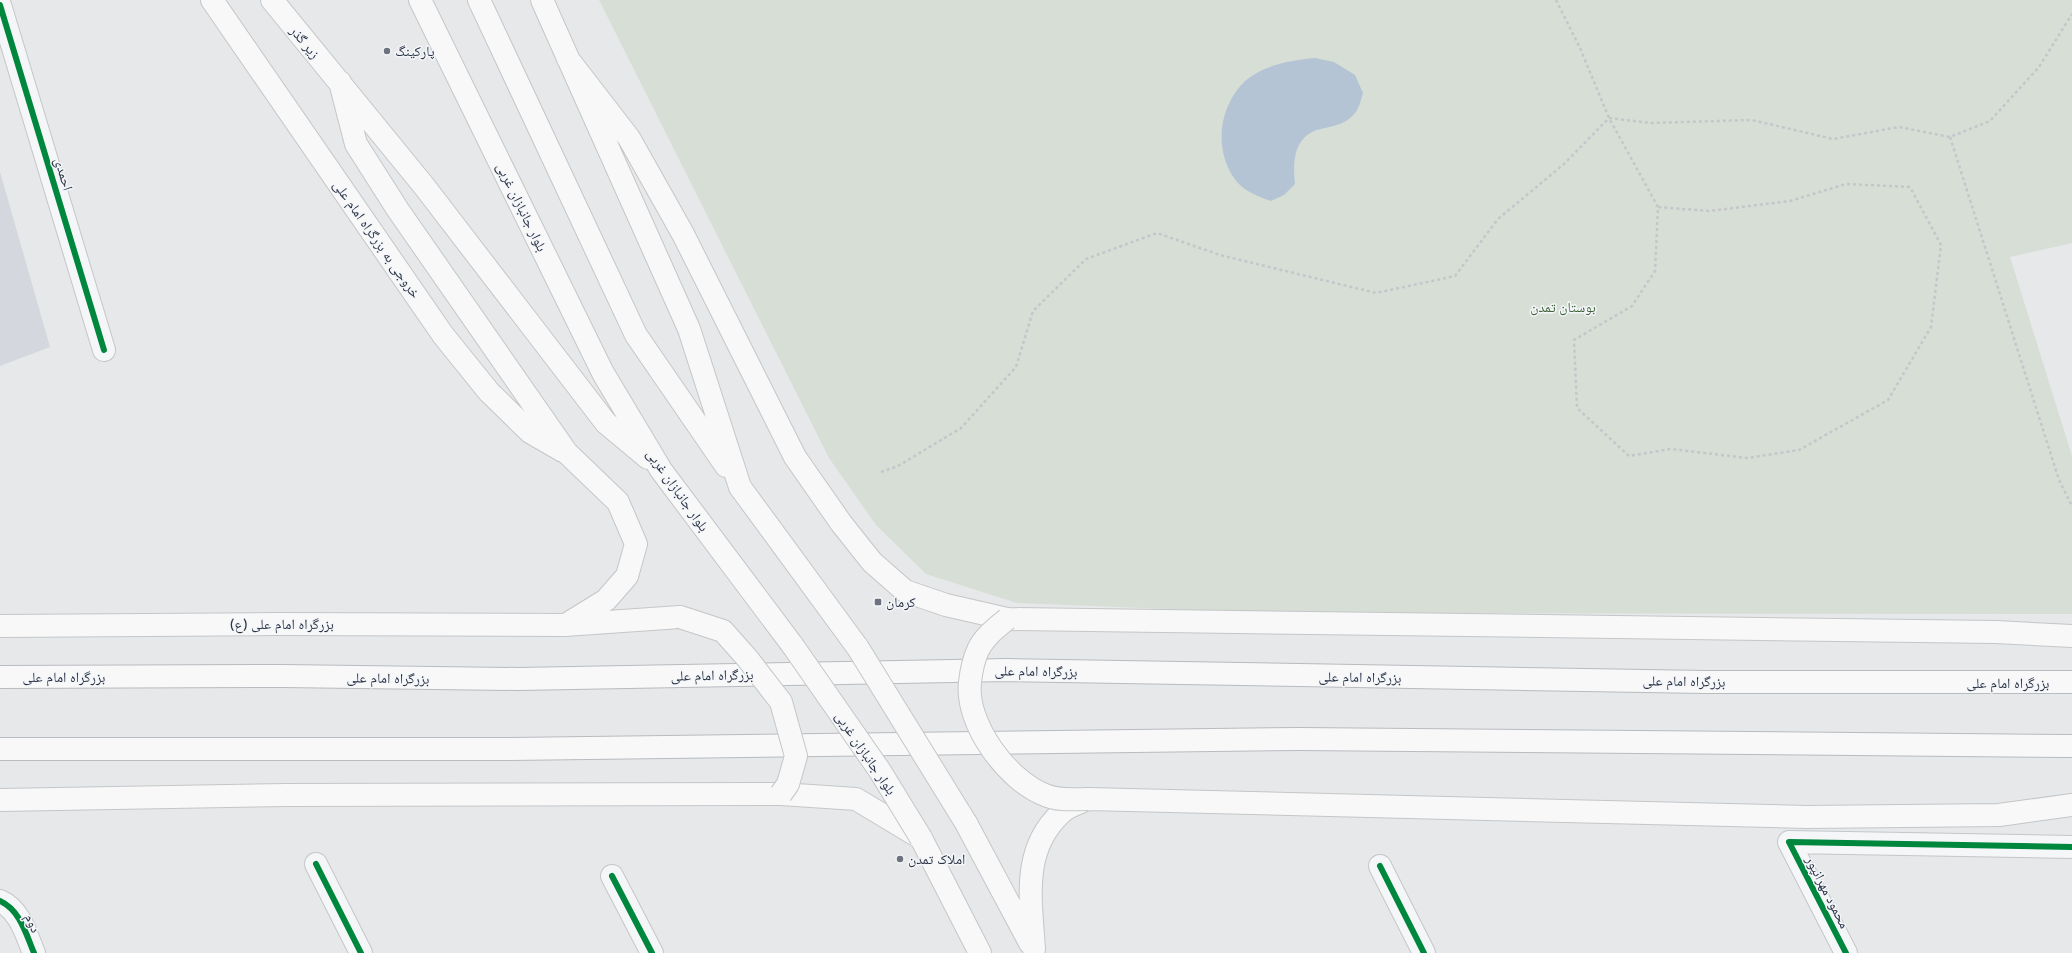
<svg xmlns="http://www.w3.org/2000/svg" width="2072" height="953" viewBox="0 0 2072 953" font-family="'Varela Round','Noto Naskh Arabic',sans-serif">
  <rect width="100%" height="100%" fill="#e6e8ea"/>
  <!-- built -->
  <path fill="#d4d7dd" d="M 0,172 L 50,347 L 0,366 Z"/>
  <!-- green -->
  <path fill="#d6ded6" d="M 599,0 L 2072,0 L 2072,243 L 2010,257 L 2072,456 L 2072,614 L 1270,613 L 1017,603 L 926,574 L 876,525 L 829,458 Z"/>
  <!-- water -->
  <path fill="#b4c4d5" d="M 1315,58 L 1334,62 L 1355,75 L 1363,93 C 1361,99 1359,109 1355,113 C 1346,124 1337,125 1325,128 C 1295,133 1292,158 1295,184 L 1284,195 L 1271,201 C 1259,197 1246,192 1237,182 C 1213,152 1218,107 1245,81 C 1263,65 1292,60 1315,58 Z"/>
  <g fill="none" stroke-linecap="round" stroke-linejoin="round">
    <!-- minor casing -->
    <g stroke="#c4c6c8" stroke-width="24">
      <path id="minor" d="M 0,5 L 104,350
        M 316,864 L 361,953
        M 1380,866 L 1424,953
        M 612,876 L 652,953
        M 0,901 C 20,910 26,934 34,953
        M 1846,953 L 1789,842 L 2072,847"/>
    </g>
    <!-- secondary casing -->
    <g stroke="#c4c6c8" stroke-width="24">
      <path id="secondary" d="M 212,0 L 443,335 L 489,392 L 530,432 L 563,451
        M 272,0 L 424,186 L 606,423 L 648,458
        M 420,0 L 603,373 L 661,470 L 793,646
        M 479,0 L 636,335 L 726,466
        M 542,0 L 689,329 L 740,487 L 858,648
        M 568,59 L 629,138 L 683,234 L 795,457 L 841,523 L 872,562 L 905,591 L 946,605 L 1007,619 L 1996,632 L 2072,636
        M 340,82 L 356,144 L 398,210 L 567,453 L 618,502 L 636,544 L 627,576 L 606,600 L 567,624
        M 0,626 L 276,624 L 565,625 L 680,617
        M 0,800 L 287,795 L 781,794 L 856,799 L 921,838 L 980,953
        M 966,823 L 1030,943
        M 1034,949 C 1031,901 1021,850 1061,813 C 1068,806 1079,803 1088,799 L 1807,817 L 1999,815 L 2072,805"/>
    </g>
    <!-- trunk casing -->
    <g stroke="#b8bbbf" stroke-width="24">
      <path id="trunk" d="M 0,677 L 282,676 L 518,679 L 1007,670 L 1705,682 L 2072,682
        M 0,749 L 510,749 L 1299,739 L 2072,746"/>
    </g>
    <!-- path -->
    <path stroke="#c5c6ca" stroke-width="2.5" stroke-dasharray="3 3" stroke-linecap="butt" d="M 1556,0 L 1580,48 L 1609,118 L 1658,207 L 1655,271 L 1632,306 L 1574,340 L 1577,408 L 1629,456 L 1671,449 L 1747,458 L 1799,450 L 1888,400 L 1931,327 L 1941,245 L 1910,187 L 1846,184 L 1790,201 L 1709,211 L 1658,207
      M 1950,137 L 2059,480 L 2072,506
      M 881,472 L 898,466 L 961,428 L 1016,367 L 1033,311 L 1086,259 L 1157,233 L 1220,255 L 1376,293 L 1455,276 L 1498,219 L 1564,164 L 1609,118 L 1651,123 L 1752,120 L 1833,139 L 1899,127 L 1950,137 L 1990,121 L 2039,67 L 2072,14"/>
    <!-- minor -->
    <use href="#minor" stroke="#f5f6f7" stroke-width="22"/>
    <!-- secondary -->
    <use href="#secondary" stroke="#f8f8f8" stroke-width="22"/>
    <!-- trunk -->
    <use href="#trunk" stroke="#f8f8f8" stroke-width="22"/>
    <!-- secondary-bridge casing -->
    <g stroke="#c4c6c8" stroke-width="24" stroke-linecap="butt">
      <path id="secondary-bridge" d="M 680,617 L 723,631 L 747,658 L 781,702 L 796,756 L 788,784 L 781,794
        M 1007,619 C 996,628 984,637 978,650 C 974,659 971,673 970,682 C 965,724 1008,781 1045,795 C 1058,801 1074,799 1088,799
        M 793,646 L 880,771 L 921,838
        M 858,648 L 966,823"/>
    </g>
    <!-- secondary-bridge -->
    <use href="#secondary-bridge" stroke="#f8f8f8" stroke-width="22"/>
    <!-- cycleway casing -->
    <g stroke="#f4f6f9" stroke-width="8">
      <path id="cycleway" d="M 0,5 L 104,350
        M 316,864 L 361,953
        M 1380,866 L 1424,953
        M 612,876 L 652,953
        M 0,901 C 20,910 26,934 34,953
        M 1846,953 L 1789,842 L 2072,847"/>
    </g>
    <!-- cycleway -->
    <use href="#cycleway" stroke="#00873e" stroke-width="6"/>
  </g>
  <!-- markers -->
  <g fill="#6c737f" stroke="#f4f6f9" stroke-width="1.5">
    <circle cx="387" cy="51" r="4"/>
    <rect x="874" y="598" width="8" height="8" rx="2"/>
    <circle cx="900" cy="859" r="4"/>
  </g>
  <g text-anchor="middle" stroke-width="3" stroke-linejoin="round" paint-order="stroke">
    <!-- street labels -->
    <g font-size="14" fill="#2b3445" stroke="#f4f6f9">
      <text transform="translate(305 42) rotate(50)" y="5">زیر گذر</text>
      <text transform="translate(64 174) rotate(73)" y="5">احمدی</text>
      <text transform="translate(522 207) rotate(64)" y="5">بلوار جانبازان غربی</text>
      <text transform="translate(377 239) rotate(55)" y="5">خروجی به بزرگراه امام علی</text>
      <text transform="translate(678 490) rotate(55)" y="5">بلوار جانبازان غربی</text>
      <text x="282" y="629">بزرگراه امام علی (ع)</text>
      <text transform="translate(1036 671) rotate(1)" y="5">بزرگراه امام علی</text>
      <text transform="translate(712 675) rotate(-1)" y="5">بزرگراه امام علی</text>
      <text x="64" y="682">بزرگراه امام علی</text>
      <text transform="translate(1360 677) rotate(1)" y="5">بزرگراه امام علی</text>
      <text transform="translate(388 678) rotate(1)" y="5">بزرگراه امام علی</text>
      <text transform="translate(1684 681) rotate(1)" y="5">بزرگراه امام علی</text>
      <text x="2008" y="688">بزرگراه امام علی</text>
      <text transform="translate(866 753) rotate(56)" y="5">بلوار جانبازان غربی</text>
      <text transform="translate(1828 892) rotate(63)" y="5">محمود مهرانپور</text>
      <text transform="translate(33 923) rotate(65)" y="5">دوم</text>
    </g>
    <!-- poi labels -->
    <g font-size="14" fill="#2b3445" stroke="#f4f6f9" text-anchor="start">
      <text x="395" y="56">پارکینگ</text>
      <text x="886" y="607">کرمان</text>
      <text x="908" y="864">املاک تمدن</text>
    </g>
    <!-- park labels -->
    <g font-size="14" fill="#3f6138" stroke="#f4f6f9">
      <text x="1563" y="312">بوستان تمدن</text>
    </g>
  </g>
</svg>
